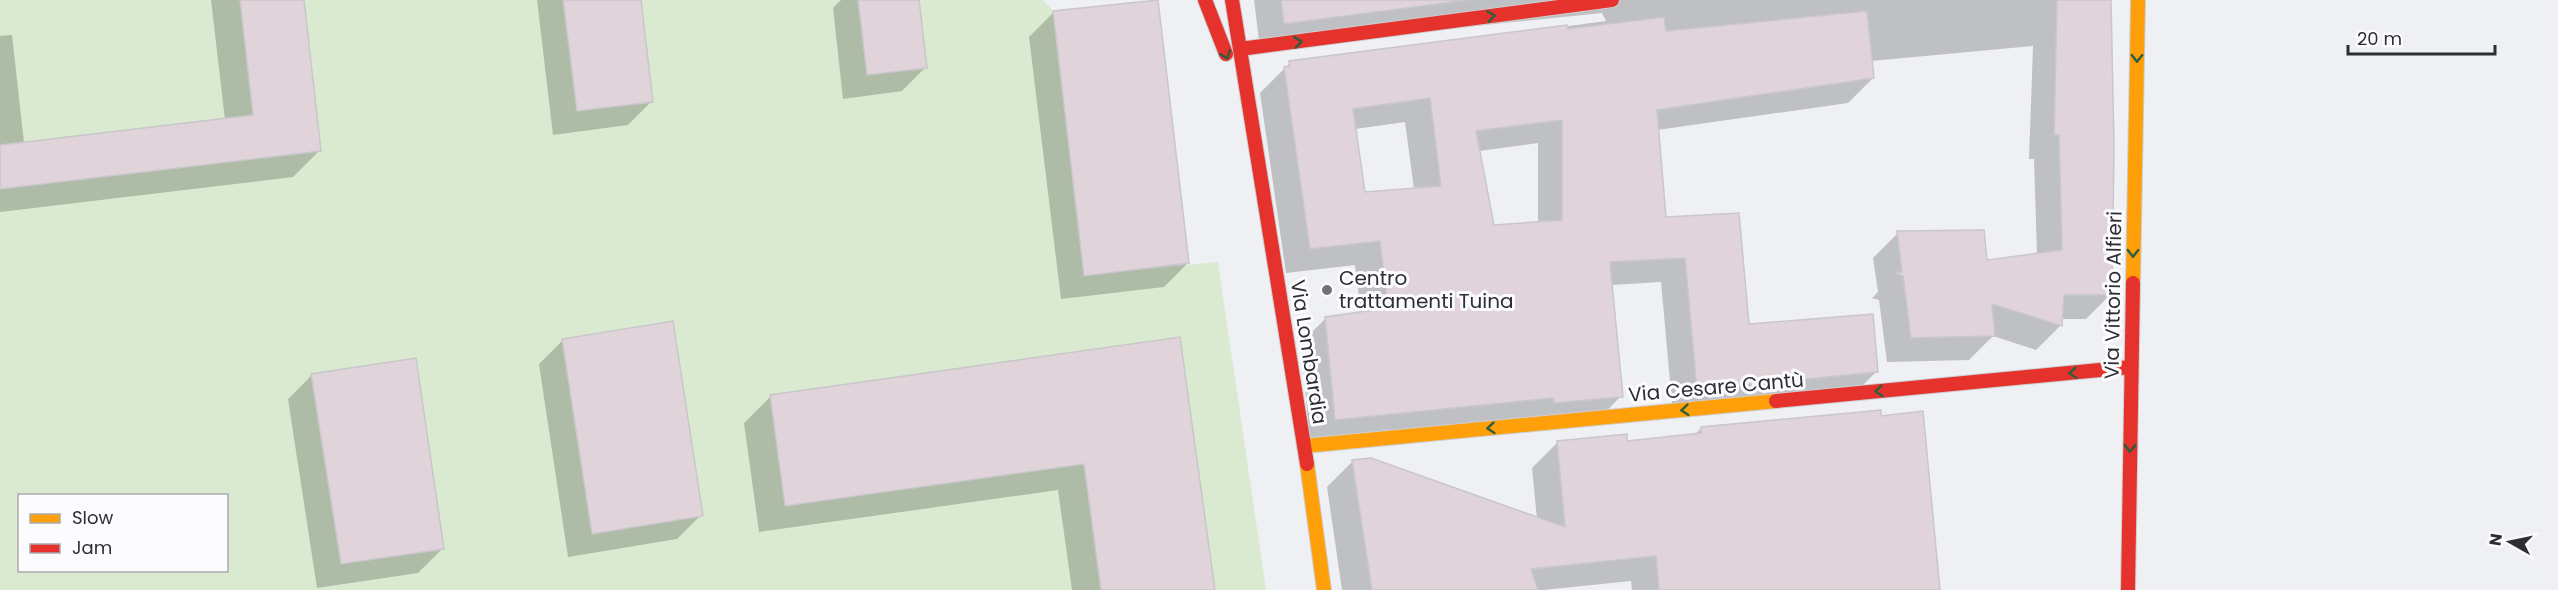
<svg xmlns="http://www.w3.org/2000/svg" width="2558" height="590" viewBox="0 0 2558 590" font-family="Poppins,sans-serif">
  <rect width="100%" height="100%" fill="#eff0f4"/>
  <!-- green -->
  <path fill="#d9ead1" fill-rule="evenodd" d="M 0,0 L 1043,0 L 1053,11 L 1084,275 L 1218,262 L 1266,590 L 0,590 ZM 20,496 L 226,496 L 226,570 L 20,570 Z"/>
  <!-- shadow -->
  <path fill="#0003" fill-rule="evenodd" d="M 211,0 L 302,0 L 320,150 L 293,177 L 0,212 L 0,36 L 12,35 L 24,143 L 225,120 Z
    M 537,0 L 639,0 L 652,101 L 628,125 L 553,135 Z
    M 841,0 L 917,0 L 926,67 L 902,91 L 843,99 L 833,8 Z
    M 1254,0 L 2110,0 L 2111,294 L 2086,319 L 2061,319 L 2061,325 L 2036,350 L 1993,336 L 1969,360 L 1887,362 L 1879,300 L 1872,298 L 1878,292 L 1873,258 L 1898,233 L 1986,262 L 2037,255 L 2034,159 L 2029,159 L 2033,46 L 1871,61 L 1873,78 L 1848,103 L 1657,130 L 1665,219 L 1748,326 L 1876,372 L 1851,397 L 1673,414 L 1661,282 L 1611,285 L 1621,396 L 1597,421 L 1310,444 L 1301,343 L 1326,318 L 1361,313 L 1355,265 L 1286,273 L 1260,93 L 1290,63 L 1606,21 L 1602,13 L 1260,48 ZM 1405,122 L 1414,189 L 1364,193 L 1355,129 ZM 1538,143 L 1538,223 L 1493,226 L 1479,151 Z
    M 1053,13 L 1188,263 L 1164,287 L 1061,299 L 1029,37 Z
    M 1179,339 L 1213,590 L 1072,590 L 1058,490 L 759,532 L 744,423 L 771,396 Z
    M 563,340 L 701,515 L 677,539 L 568,557 L 539,364 Z
    M 312,375 L 442,549 L 418,573 L 317,588 L 288,399 Z
    M 1880,417 L 1936,590 L 1632,590 L 1631,581 L 1543,590 L 1342,590 L 1327,487 L 1352,462 L 1537,519 L 1532,468 L 1558,442 L 1626,442 L 1694,435 L 1702,428 Z"/>
  <!-- building -->
  <path fill="#e0d3da" stroke="#c8c7ca" stroke-width="1.5" fill-rule="evenodd" d="M 240,0 L 304,0 L 321,151 L 0,189 L 0,145 L 253,115 Z
    M 563,0 L 641,0 L 653,102 L 577,111 Z
    M 858,0 L 919,0 L 927,68 L 867,75 Z
    M 1158,0 L 1189,263 L 1084,276 L 1053,11 Z
    M 1281,0 L 1468,0 L 1284,24 Z
    M 2057,0 L 2111,0 L 2114,146 L 2112,295 L 2064,295 L 2062,326 L 1992,304 L 1995,336 L 1911,338 L 1903,276 L 1895,273 L 1902,272 L 1897,231 L 1984,230 L 1987,260 L 2062,250 L 2059,135 L 2054,135 Z
    M 1867,11 L 1874,78 L 1657,110 L 1666,217 L 1739,213 L 1749,324 L 1873,314 L 1878,372 L 1697,390 L 1685,258 L 1610,262 L 1623,397 L 1554,403 L 1553,398 L 1335,420 L 1325,317 L 1388,308 L 1380,241 L 1310,249 L 1284,67 L 1290,66 L 1289,61 L 1567,25 L 1568,29 L 1664,17 L 1666,31 ZM 1430,98 L 1441,186 L 1365,192 L 1353,109 ZM 1562,120 L 1562,220 L 1494,225 L 1476,131 Z
    M 673,321 L 703,516 L 592,534 L 562,339 Z
    M 1180,337 L 1215,590 L 1101,590 L 1084,464 L 785,506 L 770,395 Z
    M 416,358 L 444,549 L 341,564 L 311,374 Z
    M 1881,410 L 1881,416 L 1923,411 L 1940,590 L 1659,590 L 1656,556 L 1531,569 L 1538,590 L 1372,590 L 1352,460 L 1371,458 L 1565,527 L 1557,441 L 1627,434 L 1627,441 L 1701,433 L 1701,427 Z"/>
  <g fill="none" stroke-linecap="round" stroke-linejoin="round">
    <!-- slow casing -->
    <g stroke="#cdced0" stroke-width="16">
      <path id="slow" d="M 2133,283 L 2138,0
        M 1304,446 L 1776,401
        M 1307,464 L 1324,590"/>
    </g>
    <!-- jam casing -->
    <g stroke="#cdced0" stroke-width="16">
      <path id="jam" d="M 1205,0 L 1226,54
        M 1232,0 L 1307,464
        M 1240,49 L 1612,0
        M 1776,401 L 2131,367
        M 2128,590 L 2133,283"/>
    </g>
    <!-- slow -->
    <use href="#slow" stroke="#ff9f0a" stroke-width="14"/>
    <!-- jam -->
    <use href="#jam" stroke="#e5322d" stroke-width="14"/>
  </g>
  <!-- one-way arrows -->
  <defs><path id="oneway-chevron" d="M-2-3.5L2.5 0L-2 3.5" fill="none" stroke-width="1.6" stroke-linecap="round" stroke-linejoin="round" transform="scale(1.5)"/></defs>
  <g stroke="#2e5d3e">
    <use href="#oneway-chevron" transform="translate(1491 16) rotate(-8)"/>
    <use href="#oneway-chevron" transform="translate(1298 42) rotate(-7)"/>
    <use href="#oneway-chevron" transform="translate(1226 55) rotate(69)"/>
    <use href="#oneway-chevron" transform="translate(2137 58) rotate(91)"/>
    <use href="#oneway-chevron" transform="translate(2133 253) rotate(91)"/>
    <use href="#oneway-chevron" transform="translate(2073 373) rotate(175)"/>
    <use href="#oneway-chevron" transform="translate(1879 391) rotate(175)"/>
    <use href="#oneway-chevron" transform="translate(1685 410) rotate(175)"/>
    <use href="#oneway-chevron" transform="translate(1491 428) rotate(175)"/>
    <use href="#oneway-chevron" transform="translate(2130 448) rotate(91)"/>
  </g>
  <!-- markers -->
  <circle fill="#717275" stroke="#fcfcfe" stroke-width="2" cx="1327" cy="290" r="6"/>
  <g text-anchor="middle" stroke-width="6" stroke-linejoin="round" paint-order="stroke">
    <!-- poi labels -->
    <g font-size="20" fill="#2d2e31" stroke="#fcfcfe" text-anchor="start">
      <text x="1339" y="285">Centro<tspan x="1339" dy="23">trattamenti Tuina</tspan></text>
    </g>
    <!-- street labels -->
    <g font-size="20" fill="#2d2e31" stroke="#fcfcfe">
      <text transform="translate(2113 295) rotate(-89)" y="7">Via Vittorio Alfieri</text>
      <text transform="translate(1309 352) rotate(81)" y="7">Via Lombardia</text>
      <text transform="translate(1716 387) rotate(-5)" y="7">Via Cesare Cantù</text>
    </g>
  </g>
  <!-- legend -->
  <rect x="18" y="494" width="210" height="78" fill="#fcfcfe" stroke="#a9aaac" stroke-width="1.5"/>
  <rect x="30" y="514" width="30" height="9" fill="#ff9f0a" stroke="#a9aaac" stroke-width="1.5"/>
  <text x="72" y="524" font-size="18" fill="#2d2e31">Slow</text>
  <rect x="30" y="544" width="30" height="9" fill="#e5322d" stroke="#a9aaac" stroke-width="1.5"/>
  <text x="72" y="554" font-size="18" fill="#2d2e31">Jam</text>
  <!-- north arrow -->
  <g transform="translate(2510 542) rotate(279)" stroke="#fcfcfe" stroke-width="4.5" paint-order="stroke">
  <path d="M0-4.5L10 22L0 15L-10 22Z" fill="#2d2e31"/>
  <text y="-9" font-size="16" font-weight="bold" text-anchor="middle" fill="#2d2e31">N</text>
  </g>
  <!-- scale -->
  <path d="M2348 45v9h147v-9" fill="none" stroke="#2d2e31" stroke-width="3"/>
  <text x="2357" y="45" font-size="18" fill="#2d2e31" stroke="#fcfcfe" stroke-width="4.5" paint-order="stroke">20 m</text>
</svg>
